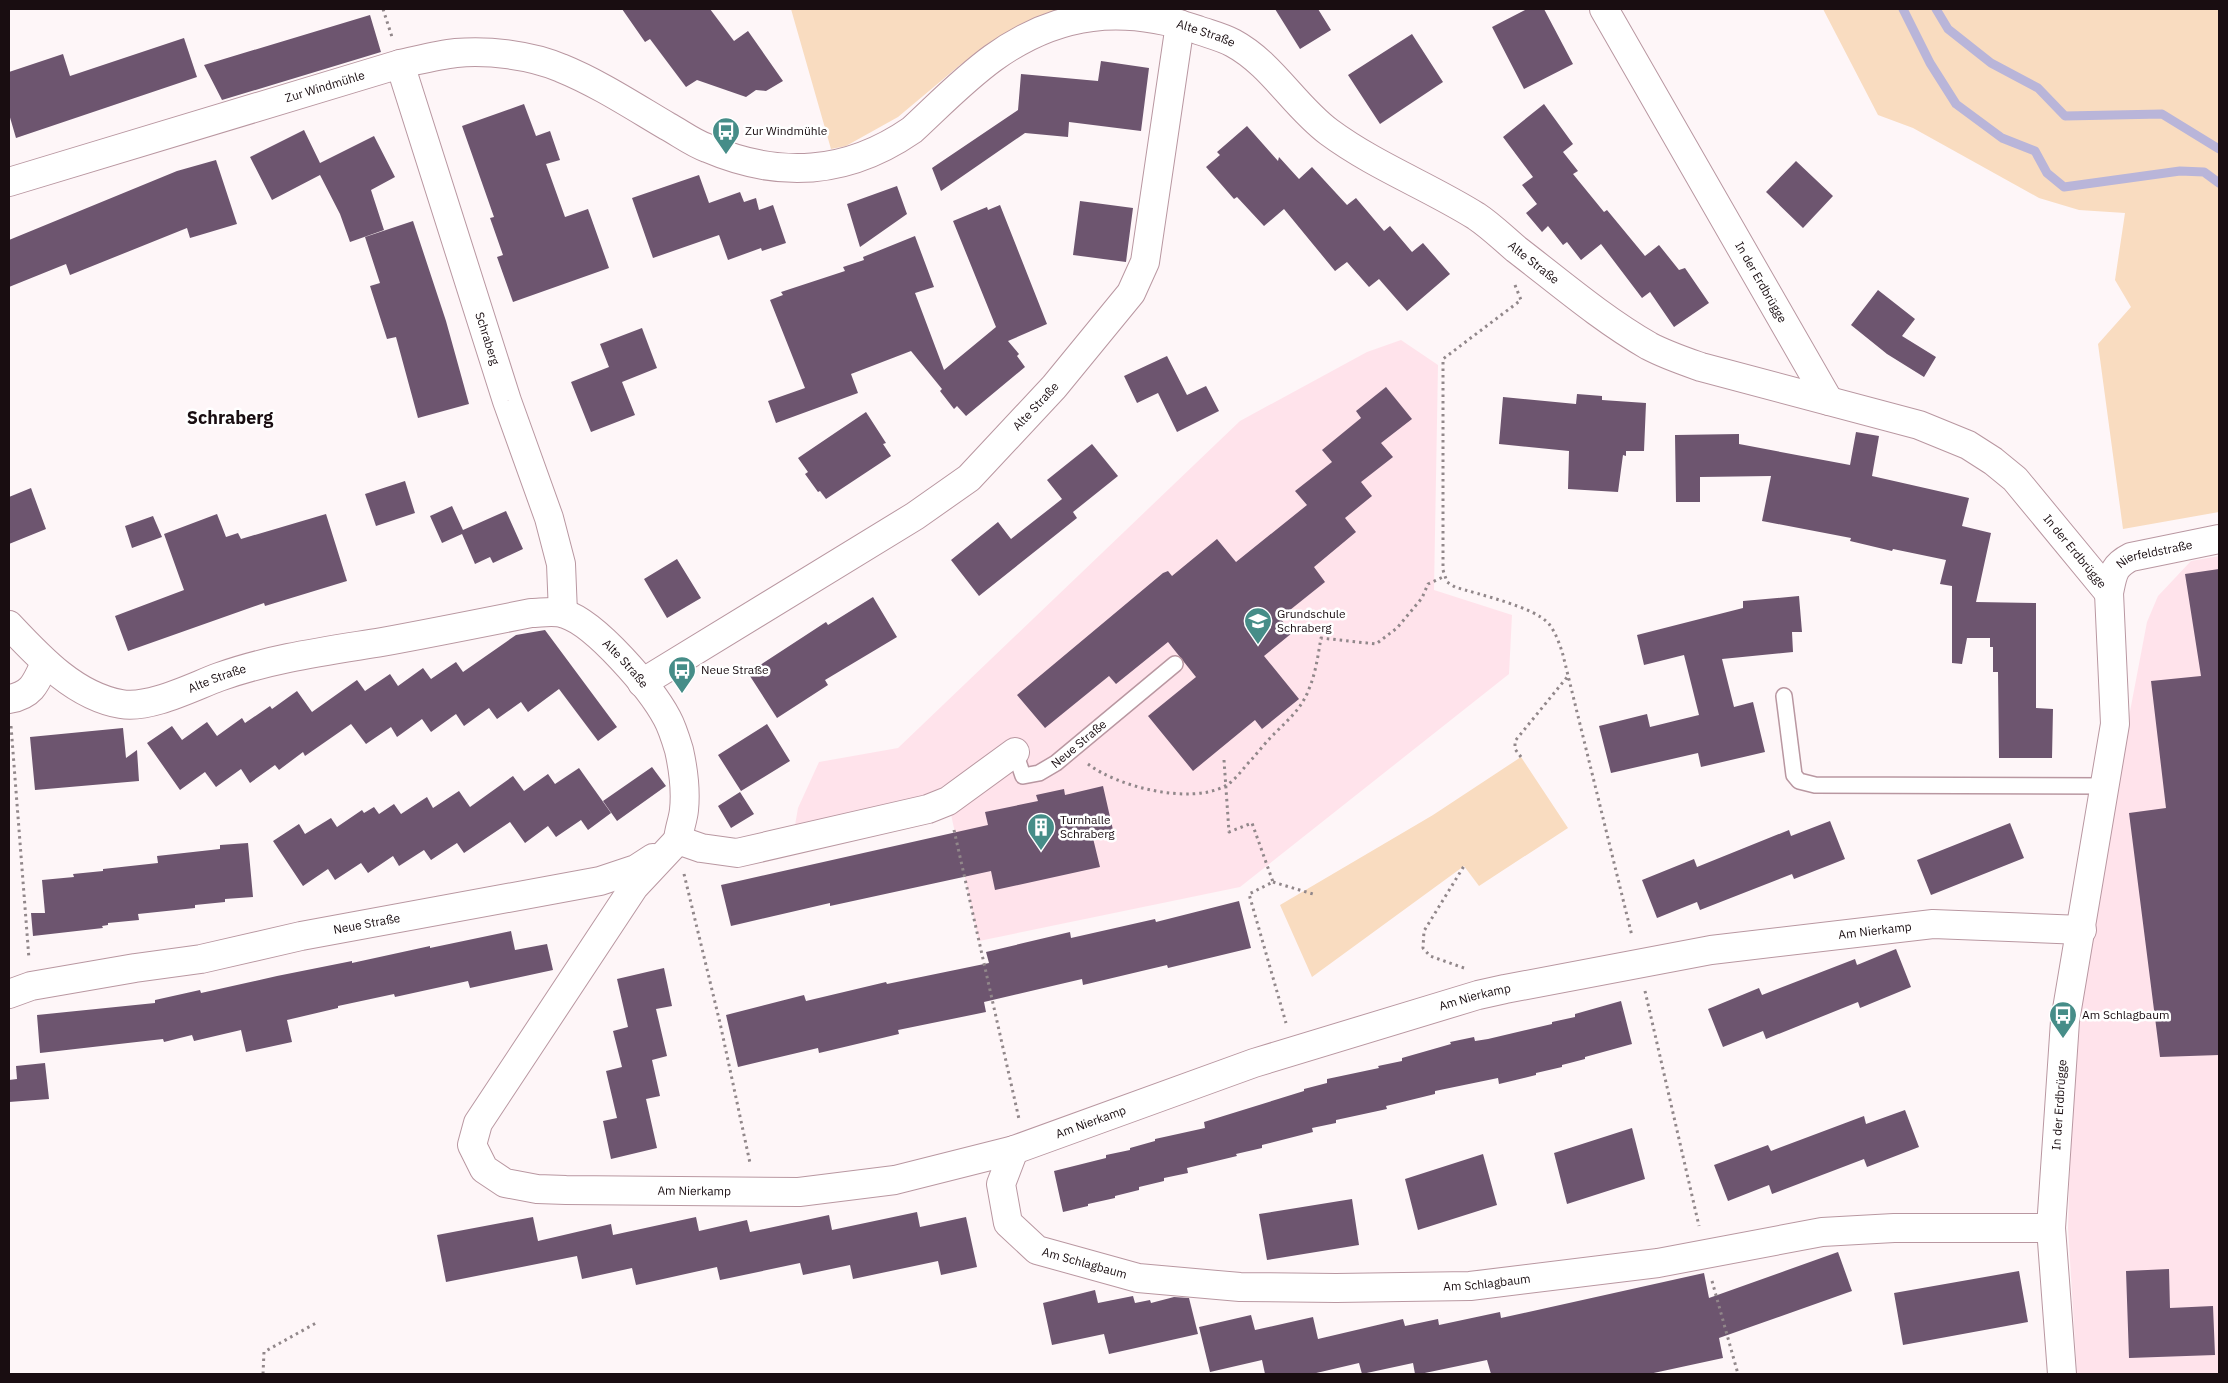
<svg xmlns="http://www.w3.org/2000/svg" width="2228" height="1383" viewBox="0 0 2228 1383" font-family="'IBM Plex Sans',sans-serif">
  <rect width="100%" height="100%" fill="#fef6f8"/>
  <!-- built -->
  <path fill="#ffe3eb" d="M 1401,340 L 1438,365 L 1434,590 L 1512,615 L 1509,674 L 1240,887 L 979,941 L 948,801 L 948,783 L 925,797 L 794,831 L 798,808 L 819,762 L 898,748 L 1240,421 L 1367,352 Z
    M 2219,556 L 2219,1374 L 2077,1374 L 2068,1228 L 2072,1074 L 2088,932 L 2147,622 L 2158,596 L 2191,561 Z"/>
  <!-- green -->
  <path fill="#f9dcc0" d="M 791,9 L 1138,9 L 997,40 L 960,65 L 898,117 L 846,146 L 831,149 Z
    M 1823,9 L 2219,9 L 2219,512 L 2123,529 L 2098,344 L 2131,307 L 2115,280 L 2125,213 L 2079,210 L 2039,198 L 1913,128 L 1878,115 Z
    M 1521,757 L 1568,828 L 1479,886 L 1464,866 L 1312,977 L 1280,905 L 1433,815 Z"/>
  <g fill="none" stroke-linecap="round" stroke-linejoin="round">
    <!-- stream -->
    <path stroke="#b9b5d9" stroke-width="9" d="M 1903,9 L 1930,63 L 1956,104 L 2002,138 L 2035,151 L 2047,173 L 2064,187 L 2180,171 L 2204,172 L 2219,183
      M 1936,9 L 1948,29 L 1991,63 L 2038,88 L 2065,116 L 2162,114 L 2219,149"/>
  </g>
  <!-- building -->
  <path fill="#6d556f" d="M 622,9 L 710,9 L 734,41 L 748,31 L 783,81 L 766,91 L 756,90 L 746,97 L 697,80 L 686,87 L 650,39 L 645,42 Z
    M 1275,9 L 1318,9 L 1331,30 L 1300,49 Z
    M 1527,9 L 1544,9 L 1573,64 L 1524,89 L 1492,27 Z
    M 370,15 L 381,52 L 272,85 L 222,100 L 204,65 Z
    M 1412,34 L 1443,82 L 1380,124 L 1348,75 Z
    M 184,38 L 197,77 L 16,138 L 9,114 L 9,72 L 63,54 L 70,76 Z
    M 1101,61 L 1149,68 L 1141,131 L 1069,122 L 1068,137 L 1025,133 L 941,191 L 932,168 L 1018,110 L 1021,74 L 1098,81 Z
    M 524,104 L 536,136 L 550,131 L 560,160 L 546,164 L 565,217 L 588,209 L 609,268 L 513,302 L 497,257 L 503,255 L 490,218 L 494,217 L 462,126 Z
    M 1544,104 L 1573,144 L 1563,152 L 1578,171 L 1573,174 L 1604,212 L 1607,210 L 1645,256 L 1659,245 L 1679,270 L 1685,268 L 1709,303 L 1674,327 L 1650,292 L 1642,298 L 1601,244 L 1581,260 L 1567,242 L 1563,245 L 1548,226 L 1542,232 L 1526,213 L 1537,204 L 1522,185 L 1533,177 L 1503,137 Z
    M 1247,126 L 1278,161 L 1279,157 L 1299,179 L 1312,167 L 1347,205 L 1356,198 L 1384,231 L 1390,226 L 1412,252 L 1423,243 L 1450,274 L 1407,311 L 1379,279 L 1369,287 L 1347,262 L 1335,271 L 1284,209 L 1264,226 L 1237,197 L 1234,199 L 1206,167 L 1220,155 L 1217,152 Z
    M 304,130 L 320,163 L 374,136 L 395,177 L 371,190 L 384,230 L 350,242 L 340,214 L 320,175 L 272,200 L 250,157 Z
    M 216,160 L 237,224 L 190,238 L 187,228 L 70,275 L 66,264 L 9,287 L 9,240 L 177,171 Z
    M 1796,161 L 1833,196 L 1803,228 L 1766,192 Z
    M 699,175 L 709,203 L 740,192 L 744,202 L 756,198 L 759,210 L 773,205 L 786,243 L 762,251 L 761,248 L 728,260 L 719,235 L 653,258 L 632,198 Z
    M 897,186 L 907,214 L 860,247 L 847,204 Z
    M 1080,201 L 1133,208 L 1126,262 L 1073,255 Z
    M 1000,205 L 1047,324 L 1008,341 L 1019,354 L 1017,356 L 1025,367 L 966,416 L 957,406 L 954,409 L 940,391 L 942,389 L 911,351 L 851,374 L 858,393 L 776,423 L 768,401 L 805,388 L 770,300 L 783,295 L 781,292 L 845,271 L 843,267 L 864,260 L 863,257 L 915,236 L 934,287 L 915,293 L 944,370 L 996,327 L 953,221 L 987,207 L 988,210 Z
    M 413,221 L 446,321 L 469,404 L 418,418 L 396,337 L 387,339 L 370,286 L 380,283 L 365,237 Z
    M 1878,290 L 1915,319 L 1902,336 L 1936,357 L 1924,377 L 1887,354 L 1851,325 Z
    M 642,328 L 657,368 L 622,382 L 635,415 L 591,432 L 571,382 L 609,367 L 600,344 Z
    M 1167,356 L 1187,395 L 1206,386 L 1219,411 L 1177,432 L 1158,393 L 1137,403 L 1124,376 Z
    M 1386,387 L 1412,419 L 1381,443 L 1393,457 L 1361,482 L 1372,496 L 1345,518 L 1356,532 L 1314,567 L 1325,582 L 1280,618 L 1292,633 L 1264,656 L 1299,699 L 1262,729 L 1255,720 L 1193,771 L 1148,716 L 1196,677 L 1168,642 L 1116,684 L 1109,676 L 1045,728 L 1017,695 L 1163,573 L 1168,571 L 1172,576 L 1217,539 L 1236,562 L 1307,505 L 1295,491 L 1332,462 L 1322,450 L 1361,418 L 1356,411 Z
    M 1577,394 L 1602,396 L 1602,400 L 1646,403 L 1644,451 L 1626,451 L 1626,456 L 1623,455 L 1618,492 L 1568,489 L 1569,451 L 1499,444 L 1503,397 L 1576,404 Z
    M 866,412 L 886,443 L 883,444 L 891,456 L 826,499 L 820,491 L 818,492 L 805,474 L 808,472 L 798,458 Z
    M 1856,432 L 1879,436 L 1872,476 L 1969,498 L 1962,526 L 1991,533 L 1976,602 L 2036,603 L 2036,708 L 2053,709 L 2052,758 L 1999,758 L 1998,672 L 1993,672 L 1993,647 L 1990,647 L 1990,638 L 1967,638 L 1962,664 L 1952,663 L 1952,586 L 1940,584 L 1946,560 L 1893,549 L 1892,551 L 1850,541 L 1851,538 L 1762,521 L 1771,476 L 1700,477 L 1700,502 L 1676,502 L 1675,435 L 1739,434 L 1739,444 L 1850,465 Z
    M 1092,444 L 1118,476 L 1073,512 L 1077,518 L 979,596 L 951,560 L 998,522 L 1011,539 L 1062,499 L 1047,480 Z
    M 405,481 L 415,513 L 376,526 L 365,494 Z
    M 31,488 L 46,529 L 9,544 L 9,497 Z
    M 452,506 L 463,530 L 506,511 L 523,549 L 493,563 L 490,557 L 475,564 L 462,534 L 442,543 L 430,516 Z
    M 217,514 L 226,537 L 238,533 L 241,539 L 326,514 L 347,581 L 265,606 L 264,603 L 128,651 L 115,616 L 184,590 L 164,534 Z
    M 153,516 L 162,537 L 132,548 L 125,526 Z
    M 677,559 L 701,598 L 667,618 L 644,579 Z
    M 2219,569 L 2219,1055 L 2160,1057 L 2129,813 L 2166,808 L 2151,681 L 2201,676 L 2185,574 Z
    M 1799,596 L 1802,632 L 1792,632 L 1793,652 L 1722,659 L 1734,707 L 1753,702 L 1765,752 L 1701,767 L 1698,753 L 1611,773 L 1599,726 L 1647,714 L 1650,727 L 1699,715 L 1684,655 L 1644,665 L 1637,635 L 1743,608 L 1743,601 Z
    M 873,597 L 897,637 L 825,680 L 828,685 L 777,718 L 748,673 L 826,622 L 828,625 Z
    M 545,630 L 617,727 L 598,741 L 559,689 L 528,712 L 521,702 L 497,719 L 489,708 L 464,726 L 456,714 L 431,732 L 422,719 L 397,737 L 391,727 L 366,744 L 351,724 L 305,756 L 303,752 L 279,770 L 275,765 L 250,783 L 241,769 L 216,787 L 205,772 L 180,790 L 147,743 L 172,726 L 182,740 L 207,722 L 217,736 L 242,718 L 245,723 L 270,706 L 272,709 L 297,691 L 312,712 L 357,680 L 365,691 L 390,674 L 398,686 L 423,668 L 431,679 L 456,662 L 463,672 L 516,635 Z
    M 767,724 L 790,761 L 741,791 L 718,755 Z
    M 123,728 L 126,758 L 137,750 L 139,781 L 35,790 L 30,737 Z
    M 652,767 L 666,786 L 617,821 L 603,801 Z
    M 579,768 L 611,813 L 588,830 L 581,820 L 556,837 L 548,826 L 525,843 L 510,822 L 464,853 L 457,843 L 431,860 L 424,850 L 399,866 L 393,856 L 368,873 L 361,863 L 335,880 L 328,869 L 303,886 L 273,841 L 299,824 L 305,834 L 331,818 L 337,827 L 362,810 L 364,813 L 374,807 L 379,814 L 394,804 L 401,814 L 427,797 L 433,808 L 459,791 L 470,807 L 513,776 L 524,791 L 548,774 L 555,784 Z
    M 1103,786 L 1113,830 L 1092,834 L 1100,867 L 995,890 L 991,871 L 830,906 L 830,903 L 731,926 L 721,885 L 988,825 L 985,812 L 1038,801 L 1036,795 L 1064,789 L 1065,795 Z
    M 740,792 L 754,814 L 731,828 L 718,806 Z
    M 1830,821 L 1845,859 L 1794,879 L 1792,874 L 1700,910 L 1697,902 L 1657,918 L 1642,880 L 1694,859 L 1697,867 L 1789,830 L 1791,836 Z
    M 2010,823 L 2024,858 L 1931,895 L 1917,860 Z
    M 248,843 L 253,897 L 225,899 L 225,902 L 195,905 L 195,908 L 138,914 L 139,920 L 108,923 L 108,925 L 102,926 L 103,928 L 33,936 L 31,913 L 45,913 L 42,880 L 74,877 L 73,874 L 103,871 L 103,869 L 158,863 L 157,856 L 220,849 L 220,845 Z
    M 1239,901 L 1251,948 L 1168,968 L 1167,965 L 1083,985 L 1082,979 L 984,1002 L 986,1012 L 898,1030 L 899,1034 L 819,1053 L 818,1048 L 738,1067 L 726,1015 L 804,995 L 806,1001 L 886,982 L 887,984 L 989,963 L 986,952 L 1070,932 L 1071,938 L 1155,919 L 1156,922 Z
    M 511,931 L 515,950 L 547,944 L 553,970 L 470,988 L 468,981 L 395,997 L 394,994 L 338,1006 L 338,1008 L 287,1020 L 292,1042 L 246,1052 L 241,1030 L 194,1041 L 192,1035 L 164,1042 L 163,1039 L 40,1053 L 37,1015 L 155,1003 L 155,1000 L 200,990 L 201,993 L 277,976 L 352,961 L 352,963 L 430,946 L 430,948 Z
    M 1896,949 L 1911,987 L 1860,1008 L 1858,1002 L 1766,1039 L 1763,1031 L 1723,1047 L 1708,1009 L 1759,988 L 1762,995 L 1855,959 L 1857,965 Z
    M 664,968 L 672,1006 L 656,1009 L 667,1056 L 652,1060 L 660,1096 L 646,1099 L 657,1148 L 611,1159 L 603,1121 L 617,1118 L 606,1071 L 622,1067 L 613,1031 L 628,1027 L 617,979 Z
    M 1621,1001 L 1632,1044 L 1585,1057 L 1585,1059 L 1562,1065 L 1562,1067 L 1536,1073 L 1536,1075 L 1499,1084 L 1498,1078 L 1435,1091 L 1435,1094 L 1386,1106 L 1387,1109 L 1336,1120 L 1336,1123 L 1312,1128 L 1313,1132 L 1262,1145 L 1262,1148 L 1236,1154 L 1237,1156 L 1187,1168 L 1188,1173 L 1164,1178 L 1164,1181 L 1139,1187 L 1139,1190 L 1115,1196 L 1115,1198 L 1088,1204 L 1088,1206 L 1063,1212 L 1054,1171 L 1106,1158 L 1106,1155 L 1130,1150 L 1130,1148 L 1155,1141 L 1155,1139 L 1205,1128 L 1204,1122 L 1304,1091 L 1304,1089 L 1327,1083 L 1327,1079 L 1379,1068 L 1378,1066 L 1402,1061 L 1402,1058 L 1451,1044 L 1450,1042 L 1474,1037 L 1475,1041 L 1488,1039 L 1552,1024 L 1552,1022 L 1575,1017 L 1575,1014 Z
    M 45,1063 L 49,1099 L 9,1102 L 9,1080 L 17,1079 L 16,1066 Z
    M 1905,1110 L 1919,1147 L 1867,1167 L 1864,1159 L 1772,1194 L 1769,1185 L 1728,1201 L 1714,1165 L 1768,1145 L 1771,1151 L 1864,1116 L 1866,1124 Z
    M 1632,1128 L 1645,1179 L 1567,1204 L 1554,1153 Z
    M 1483,1154 L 1497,1205 L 1418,1230 L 1405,1179 Z
    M 1352,1199 L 1359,1245 L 1267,1260 L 1259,1214 Z
    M 917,1212 L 920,1227 L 966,1217 L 977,1267 L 941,1275 L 938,1261 L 853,1279 L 850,1265 L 803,1275 L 800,1263 L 720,1280 L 717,1267 L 636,1285 L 632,1268 L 582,1279 L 577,1256 L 446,1282 L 437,1235 L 533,1217 L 538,1241 L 611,1224 L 613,1235 L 696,1217 L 699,1231 L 747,1220 L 750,1232 L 829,1215 L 832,1230 Z
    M 1838,1252 L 1852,1291 L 1719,1338 L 1723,1358 L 1649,1374 L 1491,1374 L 1487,1360 L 1420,1374 L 1415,1374 L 1413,1363 L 1362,1374 L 1359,1363 L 1312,1374 L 1265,1374 L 1262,1360 L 1210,1372 L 1199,1327 L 1251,1315 L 1255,1330 L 1313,1317 L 1318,1339 L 1403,1319 L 1405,1326 L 1438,1319 L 1439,1325 L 1500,1312 L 1501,1318 L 1704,1273 L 1709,1298 Z
    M 2169,1269 L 2170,1308 L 2213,1306 L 2215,1355 L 2129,1358 L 2126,1271 Z
    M 2019,1271 L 2028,1322 L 1903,1345 L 1894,1293 Z
    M 1095,1290 L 1098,1303 L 1133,1296 L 1135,1303 L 1150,1300 L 1151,1303 L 1174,1297 L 1189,1298 L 1198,1334 L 1109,1354 L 1104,1334 L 1052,1345 L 1043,1303 Z"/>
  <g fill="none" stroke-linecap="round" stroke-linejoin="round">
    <!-- service casing -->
    <g stroke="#b997a1" stroke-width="18">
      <g id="service">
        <path d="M 1784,696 L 1794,775 L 1799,781 L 1815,785 L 2105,786"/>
        <path id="s1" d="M 1015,752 L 1023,776 L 1039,773 L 1056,763 L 1175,664"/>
      </g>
    </g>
    <!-- minor casing -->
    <g stroke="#b997a1" stroke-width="30">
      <g id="minor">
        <path id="s2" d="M 1604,9 L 1829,401"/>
        <path id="s3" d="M 400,64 L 507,401 L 549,518 L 561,564 L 563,613"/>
        <path id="s4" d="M 9,182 L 400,64 C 419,60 438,55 456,53 C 488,50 531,55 561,68 C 598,83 633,106 667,126 C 680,133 693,143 707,148 C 779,179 847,175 912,130 C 938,106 964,79 993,58 C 1058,11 1123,5 1198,30 C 1209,34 1222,37 1233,43 C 1272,64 1294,106 1329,132 C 1375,166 1428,186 1476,216 C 1491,226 1503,238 1516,249 C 1559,282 1602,319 1649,346 C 1666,355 1684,361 1701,367 L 1919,425 L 1968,445 L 1993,461 L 2015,479 L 2109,593"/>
        <path id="s5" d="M 9,625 C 40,658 75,696 121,704 C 150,709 192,687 219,677 C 272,658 327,651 382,642 C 431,633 481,623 531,613 C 541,613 555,610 565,614 C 596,624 651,688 667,718 C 672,727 676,740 679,750 C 683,768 686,791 684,810 C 683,820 679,829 678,840"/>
        <path id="s6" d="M 642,683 L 915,516 L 969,478 L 1054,387 L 1131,293 L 1145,262 L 1180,24"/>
        <path d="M 9,699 C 32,695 36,683 45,663"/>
        <path id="s7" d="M 678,840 L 634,887 L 478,1123 L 472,1145 L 484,1169 L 505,1183 L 537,1189 L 566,1190 L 799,1192 L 895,1180 L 1014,1150 L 1254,1063 L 1478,995 L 1505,989 L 1711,950 L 1933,924 L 2082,930"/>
        <path d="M 678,840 L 701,848 L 737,853 L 928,809 L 948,801 L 1015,752"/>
        <path id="s8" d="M 9,994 L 31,986 L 135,968 L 201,959 L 301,936 L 600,881 L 636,869 L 653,858"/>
        <path id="s9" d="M 1014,1150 L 1001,1184 L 1008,1223 L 1037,1250 L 1138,1278 L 1240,1287 L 1336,1288 L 1470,1286 L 1658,1263 L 1822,1232 L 1894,1228 L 2051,1228"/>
        <path id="s10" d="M 2062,1374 L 2051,1228 L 2065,1021 L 2115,724 L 2109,593 C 2113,574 2113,566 2131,557 L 2219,539"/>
      </g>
    </g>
    <!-- path -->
    <path stroke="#91878a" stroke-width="3" stroke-dasharray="2.5 4" stroke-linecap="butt" d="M 383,9 L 392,37
      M 1515,285 L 1521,300 L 1443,359 L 1443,570 L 1447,582 L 1455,587 C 1477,594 1535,607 1549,624 C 1556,633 1560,645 1563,655 L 1632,936
      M 11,726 L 29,959
      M 1521,757 L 1515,749 L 1515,741 L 1568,676
      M 1224,760 L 1229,832 L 1252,823 L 1273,882 L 1249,894 L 1286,1023
      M 1088,764 C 1118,787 1190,805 1225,786 C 1235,781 1244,767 1252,759 C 1259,751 1266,742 1274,734 C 1288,720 1302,708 1309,689 C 1316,672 1318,655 1321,638 L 1376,644 L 1397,628 L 1422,598 L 1428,584 L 1445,576
      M 954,830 L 1019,1119
      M 684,874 L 720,1023 L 750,1163
      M 1273,882 L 1313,894
      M 1464,968 L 1430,956 L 1423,948 L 1424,931 L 1464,866
      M 1645,991 L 1699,1226
      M 1712,1281 L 1738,1374
      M 263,1374 L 264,1352 L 316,1323"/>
    <!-- service -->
    <use href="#service" stroke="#fff" stroke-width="15"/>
    <!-- minor -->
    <use href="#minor" stroke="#fff" stroke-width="28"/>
  </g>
  <!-- icons -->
  <defs>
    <g id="bus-pin" transform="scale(1.4375)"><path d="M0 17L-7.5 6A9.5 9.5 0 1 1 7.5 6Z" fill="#468d88" stroke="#fff"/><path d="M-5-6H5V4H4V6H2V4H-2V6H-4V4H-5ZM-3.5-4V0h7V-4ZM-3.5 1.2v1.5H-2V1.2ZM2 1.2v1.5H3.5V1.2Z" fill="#fff"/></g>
    <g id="school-pin" transform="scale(1.4375)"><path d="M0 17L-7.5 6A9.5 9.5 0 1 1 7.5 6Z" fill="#468d88" stroke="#fff"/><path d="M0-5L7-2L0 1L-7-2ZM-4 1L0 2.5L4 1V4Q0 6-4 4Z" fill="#fff"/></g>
    <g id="building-pin" transform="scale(1.4375)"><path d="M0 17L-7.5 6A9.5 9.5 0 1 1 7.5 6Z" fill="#468d88" stroke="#fff"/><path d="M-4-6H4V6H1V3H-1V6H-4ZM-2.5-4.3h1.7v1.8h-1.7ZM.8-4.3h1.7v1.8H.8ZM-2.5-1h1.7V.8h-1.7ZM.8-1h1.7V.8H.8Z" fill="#fff"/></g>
  </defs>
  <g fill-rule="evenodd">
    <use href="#bus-pin" x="726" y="131"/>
    <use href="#school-pin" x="1258" y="621"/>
    <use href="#bus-pin" x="682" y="670"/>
    <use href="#building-pin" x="1041" y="827"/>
    <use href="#bus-pin" x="2063" y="1015"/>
  </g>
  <g text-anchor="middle" stroke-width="5" stroke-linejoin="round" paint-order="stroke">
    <!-- street labels -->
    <g font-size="12" fill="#190d11" stroke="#fff">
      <text dy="4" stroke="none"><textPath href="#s4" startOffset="1288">Alte Straße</textPath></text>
      <text dy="4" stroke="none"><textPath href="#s4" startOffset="330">Zur Windmühle</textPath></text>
      <text dy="4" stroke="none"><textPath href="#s4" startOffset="1692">Alte Straße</textPath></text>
      <text dy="4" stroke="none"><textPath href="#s2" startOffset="315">In der Erdbrügge</textPath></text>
      <text dy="4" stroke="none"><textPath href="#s3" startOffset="288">Schraberg</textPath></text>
      <text dy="4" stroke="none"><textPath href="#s6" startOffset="484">Alte Straße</textPath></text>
      <text dy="4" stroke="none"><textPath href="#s4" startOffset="2321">In der Erdbrügge</textPath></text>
      <text dy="4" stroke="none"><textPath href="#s10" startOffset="854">Nierfeldstraße</textPath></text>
      <text dy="4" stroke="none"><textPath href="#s5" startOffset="674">Alte Straße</textPath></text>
      <text dy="4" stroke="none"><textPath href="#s5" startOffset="240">Alte Straße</textPath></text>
      <text dy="4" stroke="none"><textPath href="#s1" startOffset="91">Neue Straße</textPath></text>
      <text dy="4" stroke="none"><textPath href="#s8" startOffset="365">Neue Straße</textPath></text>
      <text dy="4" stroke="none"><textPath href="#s7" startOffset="1828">Am Nierkamp</textPath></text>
      <text dy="4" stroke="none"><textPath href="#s7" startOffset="1422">Am Nierkamp</textPath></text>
      <text dy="4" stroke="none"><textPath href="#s10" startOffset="270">In der Erdbrügge</textPath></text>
      <text dy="4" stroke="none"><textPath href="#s7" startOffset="1018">Am Nierkamp</textPath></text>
      <text dy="4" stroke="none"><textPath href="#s7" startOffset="612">Am Nierkamp</textPath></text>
      <text dy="4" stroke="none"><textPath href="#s9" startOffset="165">Am Schlagbaum</textPath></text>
      <text dy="4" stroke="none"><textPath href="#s9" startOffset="570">Am Schlagbaum</textPath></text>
    </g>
    <!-- poi labels -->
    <g font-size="12" fill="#190d11" stroke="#fff" text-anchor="start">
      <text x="745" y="135">Zur Windmühle</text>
      <text x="1277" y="618">Grundschule<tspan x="1277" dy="14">Schraberg</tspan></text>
      <text x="701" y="674">Neue Straße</text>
      <text x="1060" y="824">Turnhalle<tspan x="1060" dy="14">Schraberg</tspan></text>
      <text x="2082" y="1019">Am Schlagbaum</text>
    </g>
    <!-- district labels -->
    <g font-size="18" font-weight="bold" fill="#190d11" stroke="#fff">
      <text x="230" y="424">Schraberg</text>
    </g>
  </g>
  <!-- border -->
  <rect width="2228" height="1383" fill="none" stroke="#190d11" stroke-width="20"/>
</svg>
